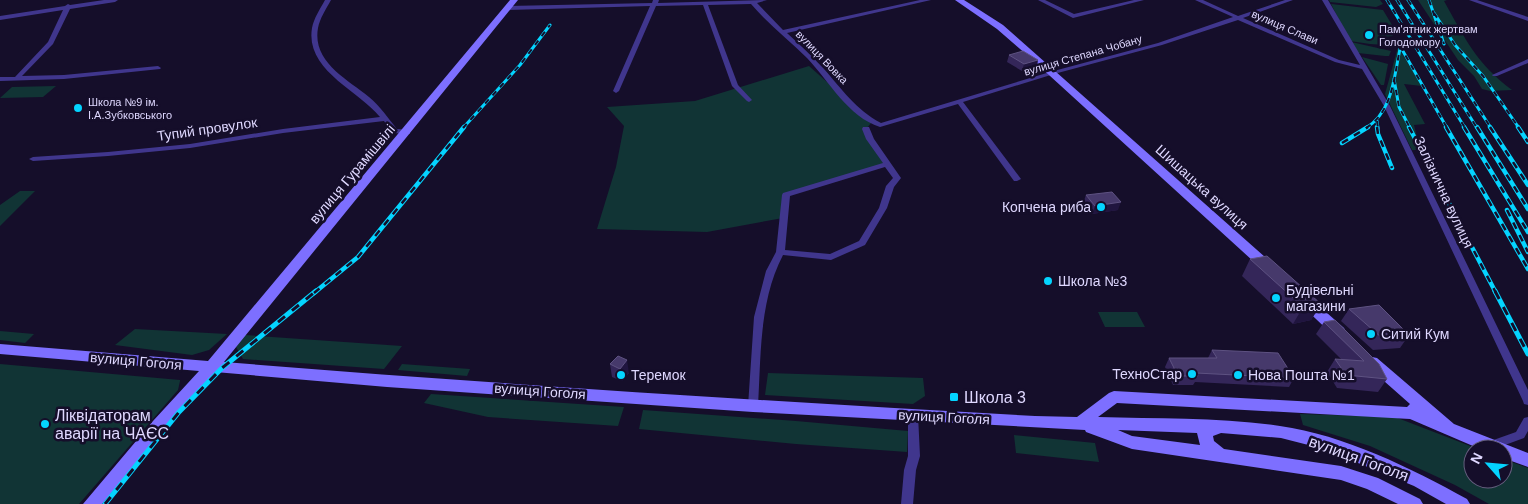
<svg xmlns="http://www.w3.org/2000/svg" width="1528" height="504" viewBox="0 0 1528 504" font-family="Helvetica,sans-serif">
  <rect width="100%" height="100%" fill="#150e2a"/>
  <!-- green -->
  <path fill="#113435" d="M 1329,0 L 1380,0 L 1383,4 L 1376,7 L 1330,2 Z
    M 1418,0 L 1447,0 L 1444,1 C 1466,40 1476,63 1512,90 L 1490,91 L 1482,89 L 1474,76 L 1458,60 Z
    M 1331,4 L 1383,10 L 1392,25 L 1393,36 L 1382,37 L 1385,45 L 1370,44 L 1350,41 Z
    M 1351,42 L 1391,51 L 1389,56 L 1385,56 L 1358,53 Z
    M 1398,47 L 1422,86 L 1404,84 L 1425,124 L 1414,125 L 1420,150 L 1412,150 L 1385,94 Z
    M 1362,57 L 1388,64 L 1384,85 L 1381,85 Z
    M 809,66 L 872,122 L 866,129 L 887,164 L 786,195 L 783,218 L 707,232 L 597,229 L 616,167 L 624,126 L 607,107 L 695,101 Z
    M 56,86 L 43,97 L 0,98 L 12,87 Z
    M 20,191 L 35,191 L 0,226 L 0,205 Z
    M 1098,312 L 1137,312 L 1145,327 L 1105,327 Z
    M 135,329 L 227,334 L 209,350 L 192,355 L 115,345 Z
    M 0,331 L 34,334 L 25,343 L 0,340 Z
    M 245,335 L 402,346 L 384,369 L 243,359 L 236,347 Z
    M 0,364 L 180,380 L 180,381 L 178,390 L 79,504 L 0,504 Z
    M 402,364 L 470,369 L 467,376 L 398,370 Z
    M 768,373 L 923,378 L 925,396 L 913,404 L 765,395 Z
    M 431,394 L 624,407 L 618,426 L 488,417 L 424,403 Z
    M 643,410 L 796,421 L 908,431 L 907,452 L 796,444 L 639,429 Z
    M 1300,414 L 1395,417 L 1478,449 L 1473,449 L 1473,479 L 1503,479 L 1503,459 L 1528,468 L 1528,504 L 1489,504 L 1455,485 L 1370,446 L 1303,425 Z
    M 1014,435 L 1095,443 L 1099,462 L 1016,453 Z"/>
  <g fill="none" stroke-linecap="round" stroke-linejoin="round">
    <!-- street -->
    <path fill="#40368d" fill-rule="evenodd" d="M 104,0 L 118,0 L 115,2 L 70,9 L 53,44 L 22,76 L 64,75 L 158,66 L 161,68 L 160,69 L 64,79 L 0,81 L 0,77 L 15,77 L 48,42 L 63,10 L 0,20 L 0,16 L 65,6 L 68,4 L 70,5 Z
      M 325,0 L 331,0 C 326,9 320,18 318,28 C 312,62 347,79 369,97 C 380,106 388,118 397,129 L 410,130 L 410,134 L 392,133 L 384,121 L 283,133 L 190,148 L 108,156 L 33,161 L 29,159 L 33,157 L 108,152 L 190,144 L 283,129 L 380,117 C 358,90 305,70 312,28 C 314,18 320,9 325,0 Z
      M 653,0 L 659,0 L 658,3 L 767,0 L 757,3 L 783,30 L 920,0 L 931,0 L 787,33 C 799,44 812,56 824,69 C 841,88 856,110 881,123 L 1050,72 L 1158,43 L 1233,17 L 1195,0 L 1203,0 L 1238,16 L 1285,0 L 1293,0 L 1243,18 L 1339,60 L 1360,65 L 1322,0 L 1328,0 L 1390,106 L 1528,390 L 1528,405 L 1524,404 L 1523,401 L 1384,106 L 1362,69 L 1335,62 L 1238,20 L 1162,45 L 1054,74 L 963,102 L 1021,179 L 1017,181 L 1014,181 L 958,104 L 880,127 C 848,117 829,81 807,58 C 789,40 768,24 751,4 L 708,5 L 738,85 L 752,100 L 749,102 L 747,101 L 732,86 L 703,5 L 656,6 L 619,91 L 616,93 L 613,91 L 650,6 L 507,10 L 504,8 L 507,6 L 652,3 Z
      M 1038,0 L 1045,0 L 1074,14 L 1134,0 L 1144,0 L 1073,18 Z
      M 1469,0 L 1477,0 L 1528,17 L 1528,21 Z
      M 1528,59 L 1528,63 L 1497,76 L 1493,76 L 1492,75 Z
      M 863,127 L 869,127 L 874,139 L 901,178 L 894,187 L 887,208 L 865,245 L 831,260 L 783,255 C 759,301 761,356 758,406 L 757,409 L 753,410 L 749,409 L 748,406 L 754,317 L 766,271 L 776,252 L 782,195 L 783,193 L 883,163 L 866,139 L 862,129 ZM 885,167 L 893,178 L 886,186 L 879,208 L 859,241 L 830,254 L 785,250 L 790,196 Z
      M 913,411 L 917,412 L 918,415 L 920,456 L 916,470 L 913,504 L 901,504 L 904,470 L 908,456 L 908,415 L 909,412 Z
      M 1528,417 L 1528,431 L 1524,438 L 1494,449 L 1485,449 L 1483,446 L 1485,443 L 1516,432 L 1524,418 Z"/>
    <!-- secondary -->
    <path fill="#7d6fff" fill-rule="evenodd" d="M 510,0 L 518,0 L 224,362 C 494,384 764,401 1035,416 L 1077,417 L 1109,393 L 1114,391 L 1407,407 L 1410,404 L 1367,366 L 1365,362 L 1367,358 L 1372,357 L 1377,358 L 1454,424 L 1528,453 L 1528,467 L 1503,458 L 1503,449 L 1480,449 L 1410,419 L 1117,403 L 1098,417 C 1159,419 1221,417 1280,426 C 1344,435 1411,468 1467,499 L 1470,504 L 1446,504 L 1414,486 L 1324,449 L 1281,438 L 1221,433 L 1213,436 L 1214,441 L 1224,449 L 1341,466 L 1378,478 L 1420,499 L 1423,504 L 1398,504 L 1367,489 L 1341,480 L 1132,449 L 1086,432 L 1085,430 L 753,412 L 387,387 L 215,372 L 102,504 L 83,504 L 153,421 L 199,371 L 0,354 L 0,344 L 208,361 ZM 1118,430 L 1197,433 L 1200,445 L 1132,436 Z
      M 955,0 L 964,0 L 1003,25 L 1274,265 L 1275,268 L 1274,271 L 1264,271 L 1027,55 L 997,29 Z
      M 1304,295 L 1309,297 L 1344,328 L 1346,332 L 1344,336 L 1334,336 L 1299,303 L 1297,300 L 1299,297 Z"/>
    <!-- rail-far2 casing -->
    <g stroke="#04d4ff" stroke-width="3">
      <path id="rail-far2" d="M 1387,0 L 1465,128
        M 1397,0 L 1477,128
        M 1408,0 L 1491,128
        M 1429,0 L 1444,44
        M 1434,13 L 1455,45 L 1483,76 L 1519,128
        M 1400,46 L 1447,128
        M 1394,79 L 1399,107 L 1410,128
        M 1377,121 L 1378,128
        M 463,128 L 520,65 L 550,25
        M 1366,128 C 1394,111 1394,74 1401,44"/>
    </g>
    <!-- rail-far1 casing -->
    <g stroke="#04d4ff" stroke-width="4.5">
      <path id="rail-far1" d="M 1377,127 L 1378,134 L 1392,168
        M 1409,127 L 1496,293
        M 1446,127 L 1528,269
        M 1464,127 L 1528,232
        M 1477,127 L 1528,209
        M 1490,127 L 1528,185
        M 1518,127 L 1528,142
        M 1342,143 L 1368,127
        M 1507,210 L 1528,252
        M 314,293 L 358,257 L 464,127"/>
    </g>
    <!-- rail casing -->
    <g stroke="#04d4ff" stroke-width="5">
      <path id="rail" d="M 1495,291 L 1528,354
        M 105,504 L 179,412 L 222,368 L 316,291"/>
    </g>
    <!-- rail-far2 -->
    <use href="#rail-far2" stroke="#150e2a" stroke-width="2" stroke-dasharray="5.5" stroke-linecap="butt"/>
    <!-- rail-far1 -->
    <use href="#rail-far1" stroke="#150e2a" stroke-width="2.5" stroke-dasharray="7" stroke-linecap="butt"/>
    <!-- rail -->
    <use href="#rail" stroke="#150e2a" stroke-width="3" stroke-dasharray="9" stroke-linecap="butt"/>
  </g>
  <!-- wall -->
  <path fill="#342659" d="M 1009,55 L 1037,67 L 1022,71 L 1007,62 Z
    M 1086,195 L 1118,210 L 1092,214 L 1083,203 Z
    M 1250,259 L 1321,304 L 1311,320 L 1293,324 L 1242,276 Z
    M 1349,309 L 1409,335 L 1400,348 L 1373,350 L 1341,321 Z
    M 1324,322 L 1387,379 L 1378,392 L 1337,388 L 1327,372 L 1335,359 L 1341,359 L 1316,334 Z
    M 1212,350 L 1294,378 L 1289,387 L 1195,382 L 1193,385 L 1173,385 L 1165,367 L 1169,358 L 1208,358 Z
    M 610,364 L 629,373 L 622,381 L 612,377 Z"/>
  <!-- shaded-wall -->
  <path fill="#20153f" d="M 1038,60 L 1037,67 L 1022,71 L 1024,64 Z
    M 1121,202 L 1118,210 L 1092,214 L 1095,206 Z
    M 1321,304 L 1311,320 L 1293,324 L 1303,307 Z
    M 627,360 L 629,373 L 622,381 L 620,369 Z"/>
  <!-- building -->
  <path fill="#46396b" stroke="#5e5282" d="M 1023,51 L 1038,60 L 1024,64 L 1009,55 Z
    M 1112,192 L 1121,202 L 1095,206 L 1086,195 Z
    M 1267,256 L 1321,304 L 1303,307 L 1250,259 Z
    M 1379,305 L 1409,335 L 1382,338 L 1349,309 Z
    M 1335,320 L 1379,364 L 1387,379 L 1346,375 L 1335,359 L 1364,361 L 1324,322 Z
    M 1212,350 L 1278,353 L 1294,378 L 1196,373 L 1198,376 L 1178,376 L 1169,358 L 1217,358 Z
    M 618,356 L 627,360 L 620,369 L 610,364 Z"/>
  <!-- markers -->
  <g fill="#04d4ff" stroke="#150e2a" stroke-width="2">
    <circle cx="1369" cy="35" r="5"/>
    <circle cx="78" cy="108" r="5"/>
    <circle cx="1101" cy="207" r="5"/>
    <circle cx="1048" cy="281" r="5"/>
    <circle cx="1276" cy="298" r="5"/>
    <circle cx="1371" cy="334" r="5"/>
    <circle cx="1192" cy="374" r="5"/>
    <circle cx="621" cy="375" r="5"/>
    <circle cx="1238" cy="375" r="5"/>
    <rect x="949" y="392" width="10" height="10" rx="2.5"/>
    <circle cx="45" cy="424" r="5"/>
  </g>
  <g text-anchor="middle" stroke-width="5" stroke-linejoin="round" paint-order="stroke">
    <!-- far-street labels -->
    <g font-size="11" fill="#dfd8ff" stroke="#150e2a">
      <text transform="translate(1285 27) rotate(23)" y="4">вулиця Слави</text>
      <text transform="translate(1083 55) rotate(-16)" y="4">вулиця Степана Чобану</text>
      <text transform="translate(822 57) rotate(46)" y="4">вулиця Вовка</text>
    </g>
    <!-- far-poi labels -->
    <g font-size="11" fill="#dfd8ff" stroke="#150e2a" text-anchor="start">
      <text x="1379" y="33">Пам'ятник жертвам<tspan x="1379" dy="13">Голодомору</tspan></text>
      <text x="88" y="106">Школа №9 ім.<tspan x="88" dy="13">І.А.Зубковського</tspan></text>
    </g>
    <!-- street labels -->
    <g font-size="14" fill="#dfd8ff" stroke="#150e2a">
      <text transform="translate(207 129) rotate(-8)" y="5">Тупий провулок</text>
      <text transform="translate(352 174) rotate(-50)" y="5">вулиця Гурамішвілі</text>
      <text transform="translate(1202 187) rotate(42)" y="5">Шишацька вулиця</text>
      <text transform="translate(1444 192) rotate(65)" y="5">Залізнична вулиця</text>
      <text transform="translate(136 361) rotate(5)" y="5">вулиця Гоголя</text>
      <text transform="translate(540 391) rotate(4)" y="5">вулиця Гоголя</text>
      <text transform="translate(944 417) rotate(3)" y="5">вулиця Гоголя</text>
    </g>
    <!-- poi labels -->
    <g font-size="14" fill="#dfd8ff" stroke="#150e2a" text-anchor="start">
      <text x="1091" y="212" text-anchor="end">Копчена риба</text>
      <text x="1058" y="286">Школа №3</text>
      <text x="1286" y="295">Будівельні<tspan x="1286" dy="16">магазини</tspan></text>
      <text x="1381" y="339">Ситий Кум</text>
      <text x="1182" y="379" text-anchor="end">ТехноСтар</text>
      <text x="631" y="380">Теремок</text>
      <text x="1248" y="380">Нова Пошта №1</text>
    </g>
    <!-- near-poi labels -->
    <g font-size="16" fill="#dfd8ff" stroke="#150e2a" text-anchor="start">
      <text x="964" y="403">Школа 3</text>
      <text x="55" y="421">Ліквідаторам<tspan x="55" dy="18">аварії на ЧАЄС</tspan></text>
    </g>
    <!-- near-street labels -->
    <g font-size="16" fill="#dfd8ff" stroke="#150e2a">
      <text transform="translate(1359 458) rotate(20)" y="6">вулиця Гоголя</text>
    </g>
  </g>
  <!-- north arrow -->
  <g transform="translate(1488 464) rotate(297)"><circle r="24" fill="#150e2a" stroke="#665f7f"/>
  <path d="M0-4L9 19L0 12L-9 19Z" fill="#04d4ff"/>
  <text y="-8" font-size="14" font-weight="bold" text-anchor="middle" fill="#dfd8ff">N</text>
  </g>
</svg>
